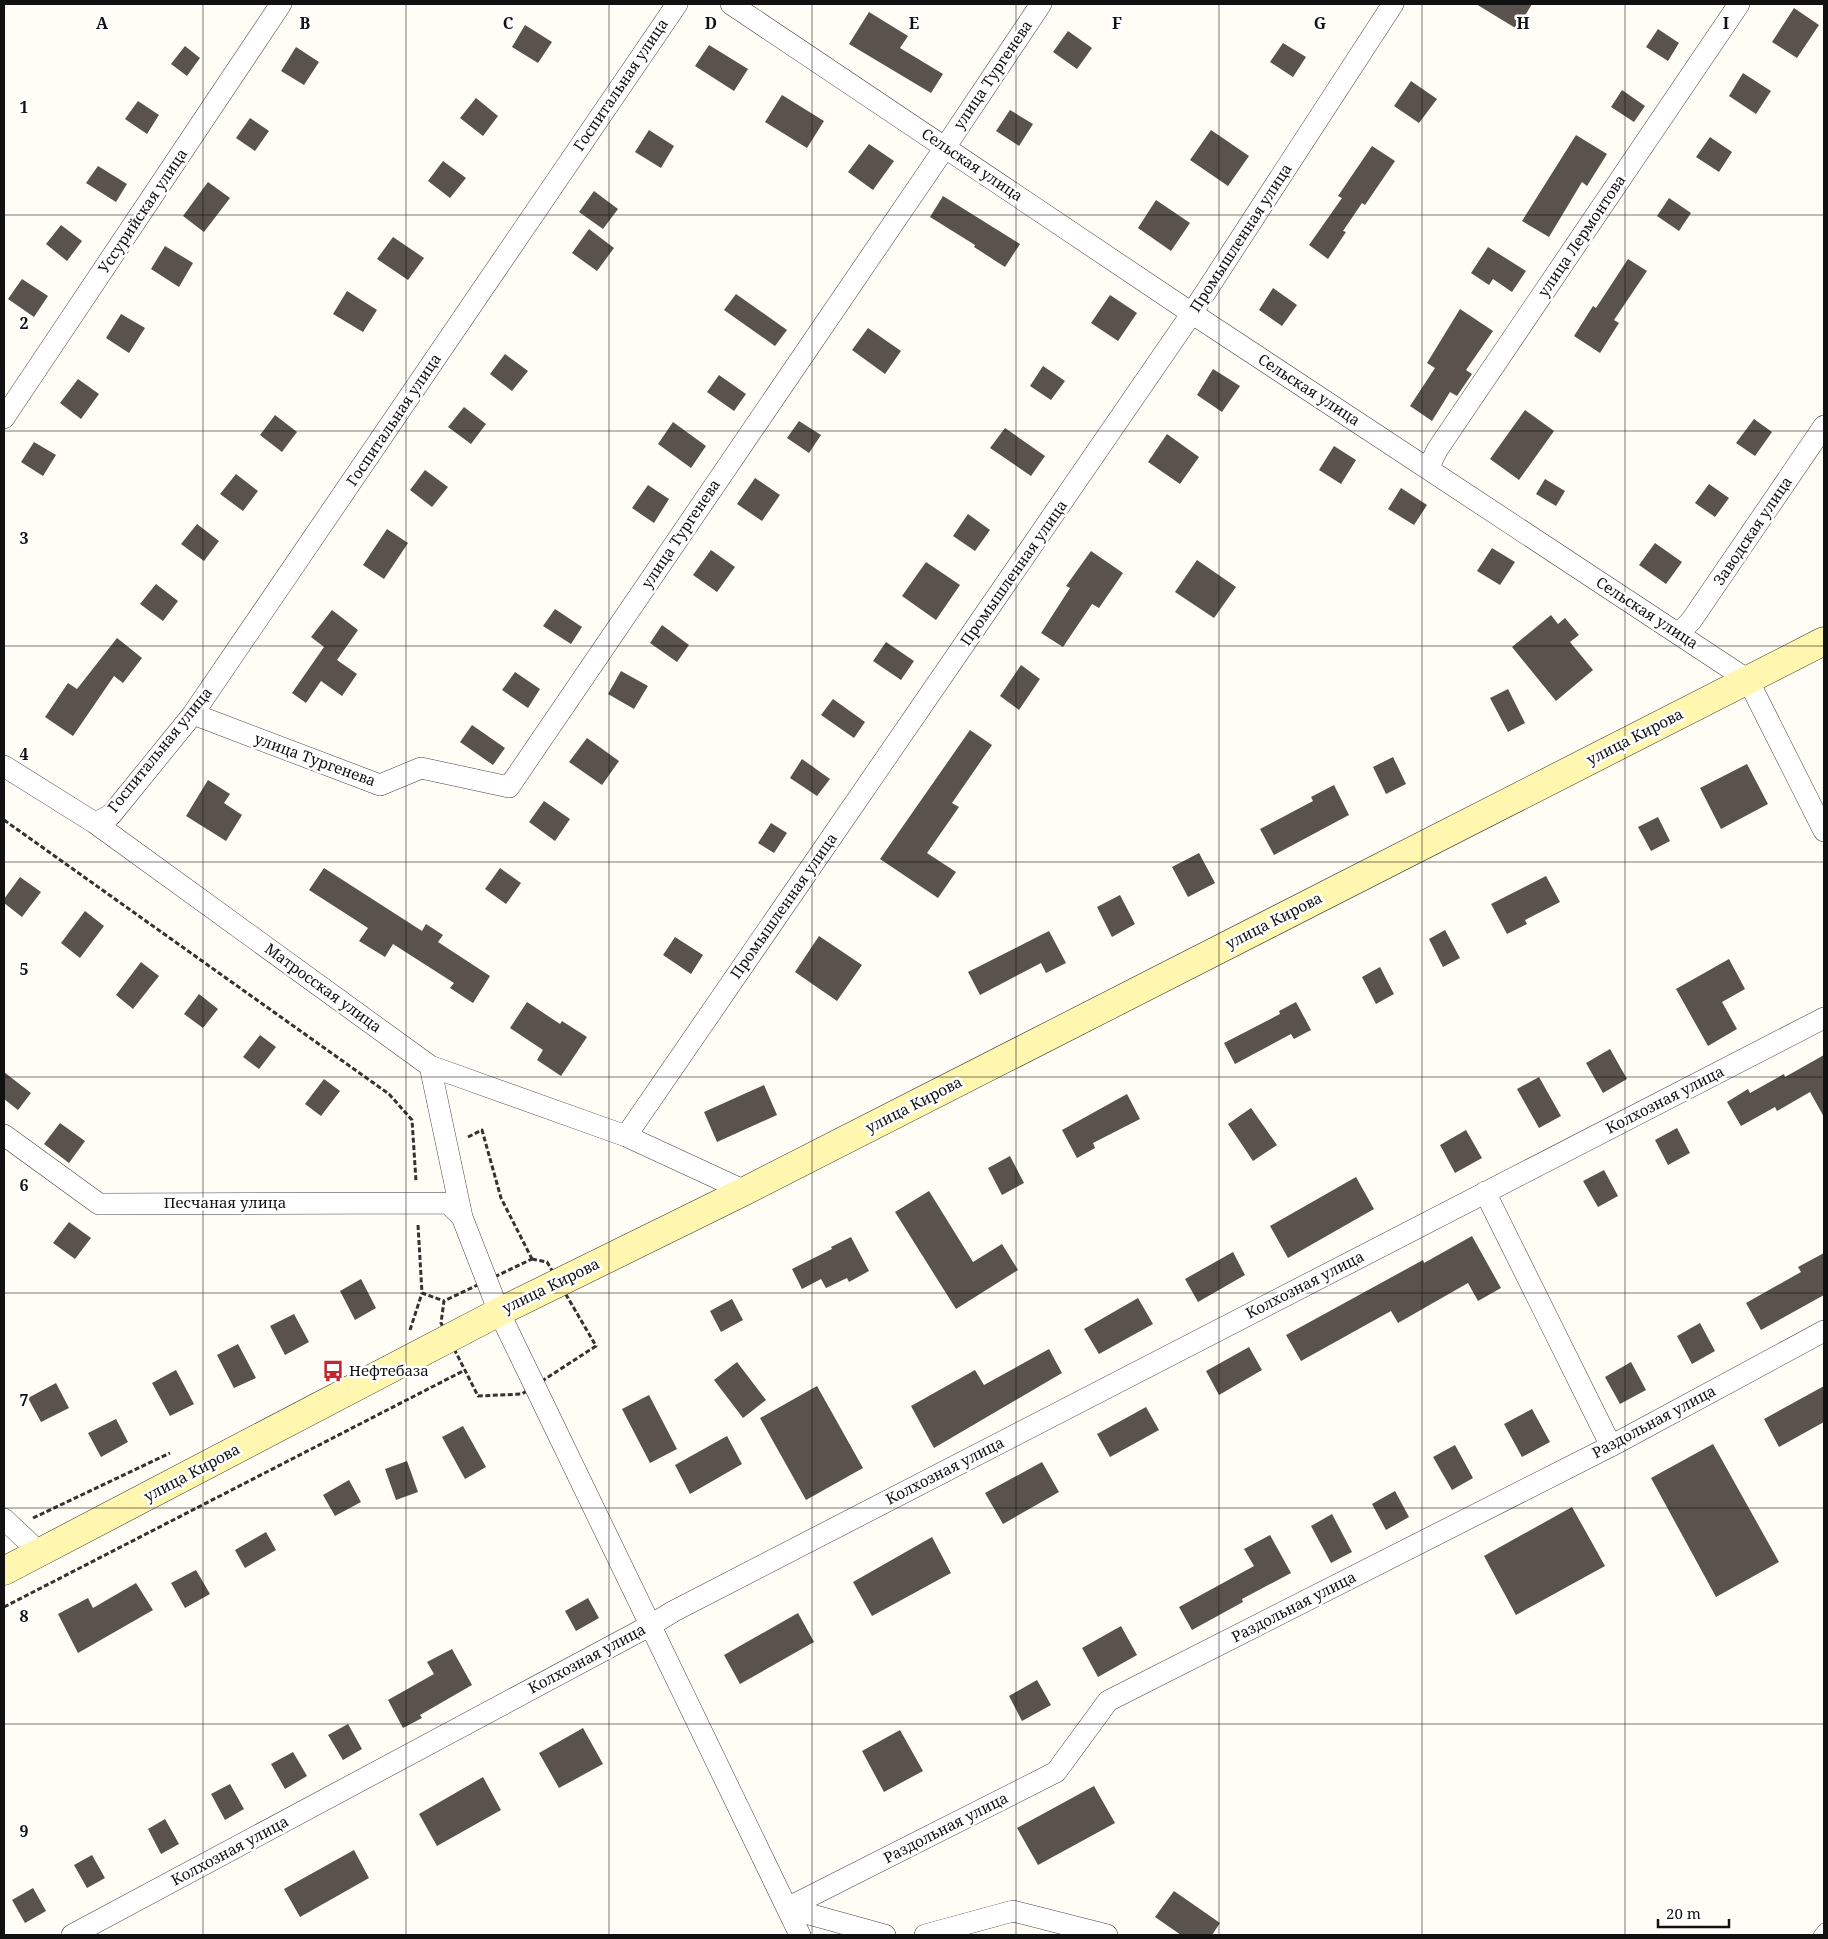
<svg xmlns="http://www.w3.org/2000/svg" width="1828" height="1939" viewBox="0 0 1828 1939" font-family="'Noto Serif',serif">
  <rect width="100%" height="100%" fill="#fffdf5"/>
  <!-- building -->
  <path fill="#5a524d" d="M 1476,4 L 1532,4 L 1517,29 Z
    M 1794,8 L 1819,25 L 1797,58 L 1772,42 Z
    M 869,12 L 908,36 L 900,48 L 943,74 L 931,93 L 849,44 Z
    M 525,25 L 552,42 L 538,63 L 512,47 Z
    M 1658,29 L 1679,43 L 1668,61 L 1646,47 Z
    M 1068,31 L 1092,48 L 1077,69 L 1053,52 Z
    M 1283,43 L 1306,57 L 1293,77 L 1270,62 Z
    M 709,45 L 748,69 L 734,91 L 695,66 Z
    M 185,46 L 200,58 L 187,76 L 171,64 Z
    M 296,47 L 319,62 L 304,85 L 281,71 Z
    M 1743,73 L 1771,91 L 1756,114 L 1729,96 Z
    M 1411,81 L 1437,99 L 1419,123 L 1394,106 Z
    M 1622,90 L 1645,106 L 1634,122 L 1611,107 Z
    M 782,95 L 824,121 L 807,148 L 765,122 Z
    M 476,98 L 498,116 L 483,136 L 460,118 Z
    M 138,101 L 159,115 L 147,134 L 125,119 Z
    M 1010,110 L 1033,124 L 1019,146 L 996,131 Z
    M 250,118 L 269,131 L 255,151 L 236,138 Z
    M 649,130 L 674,146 L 661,168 L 635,152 Z
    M 1211,130 L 1249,156 L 1228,186 L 1190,160 Z
    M 1576,135 L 1607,154 L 1587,186 L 1582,182 L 1549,237 L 1522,221 Z
    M 1710,137 L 1732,152 L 1719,172 L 1696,157 Z
    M 869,144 L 894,161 L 873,190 L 848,172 Z
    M 1372,146 L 1395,161 L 1365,205 L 1362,203 L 1343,231 L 1346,232 L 1328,259 L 1309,245 L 1342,198 L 1338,196 Z
    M 443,161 L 466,178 L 450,198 L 428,181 Z
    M 98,166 L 127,184 L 116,202 L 86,183 Z
    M 208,182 L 230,198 L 204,232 L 183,216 Z
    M 594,191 L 618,209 L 603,229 L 579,212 Z
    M 943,196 L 1020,244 L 1005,267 L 974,247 L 975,245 L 930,217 Z
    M 1669,198 L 1691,213 L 1679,231 L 1657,216 Z
    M 1156,200 L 1190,223 L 1171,251 L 1138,228 Z
    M 61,225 L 82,241 L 67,261 L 46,244 Z
    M 589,229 L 614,248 L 597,271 L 572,253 Z
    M 393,237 L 424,258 L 408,280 L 377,259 Z
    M 165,246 L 193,263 L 179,287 L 151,269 Z
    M 1488,247 L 1526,271 L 1512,292 L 1493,279 L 1489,285 L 1471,273 Z
    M 1628,259 L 1647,271 L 1614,320 L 1619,323 L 1600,353 L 1574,336 L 1593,306 L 1596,308 Z
    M 22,279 L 48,296 L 34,317 L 8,299 Z
    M 1273,288 L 1297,305 L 1282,326 L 1259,310 Z
    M 347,291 L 377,310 L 363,332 L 333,314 Z
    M 736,294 L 787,330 L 775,346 L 724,310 Z
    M 1110,295 L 1137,313 L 1118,341 L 1091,323 Z
    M 1460,309 L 1493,331 L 1466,370 L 1472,374 L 1457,396 L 1450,392 L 1432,421 L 1410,406 L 1435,368 L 1427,363 Z
    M 121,314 L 145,328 L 129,353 L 106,338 Z
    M 868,328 L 901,351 L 885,374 L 852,350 Z
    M 505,354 L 528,371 L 512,391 L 490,374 Z
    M 1043,366 L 1065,381 L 1051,400 L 1030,386 Z
    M 1213,369 L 1240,386 L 1222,412 L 1197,395 Z
    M 719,375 L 746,394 L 734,411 L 707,392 Z
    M 78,379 L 99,394 L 81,419 L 60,403 Z
    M 464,407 L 486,424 L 471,444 L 448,427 Z
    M 1525,410 L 1554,431 L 1519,480 L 1490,459 Z
    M 275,415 L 297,432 L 282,452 L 260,435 Z
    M 1754,419 L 1772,432 L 1755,456 L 1736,443 Z
    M 799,421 L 821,435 L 809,453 L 787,438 Z
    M 673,422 L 706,446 L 691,468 L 658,444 Z
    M 1005,428 L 1045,456 L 1031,476 L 990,448 Z
    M 1167,434 L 1199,457 L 1180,484 L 1148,462 Z
    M 34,442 L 56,455 L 43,476 L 21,462 Z
    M 1334,446 L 1356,460 L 1341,484 L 1319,470 Z
    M 425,470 L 448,487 L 432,507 L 410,490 Z
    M 236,474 L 258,491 L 243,511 L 220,494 Z
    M 755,478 L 780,495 L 762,521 L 737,504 Z
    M 1545,479 L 1565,491 L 1556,506 L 1536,494 Z
    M 1709,484 L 1729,498 L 1715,517 L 1695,503 Z
    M 648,485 L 669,499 L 654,523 L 632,508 Z
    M 1401,488 L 1427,505 L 1414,525 L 1388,509 Z
    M 968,514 L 990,530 L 975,551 L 953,536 Z
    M 197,524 L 219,541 L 204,561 L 181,544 Z
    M 387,529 L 408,543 L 384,579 L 363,565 Z
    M 1655,543 L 1682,562 L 1666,584 L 1639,565 Z
    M 1492,548 L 1515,562 L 1500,585 L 1477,571 Z
    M 711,550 L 735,567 L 717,592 L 693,575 Z
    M 1091,551 L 1123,573 L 1099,608 L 1092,604 L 1063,647 L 1041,633 L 1070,588 L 1066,586 Z
    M 1197,560 L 1236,587 L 1214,618 L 1175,592 Z
    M 926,562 L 960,585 L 936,620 L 902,596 Z
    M 156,584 L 178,601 L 163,621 L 140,604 Z
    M 555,609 L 582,627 L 571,644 L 543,626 Z
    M 332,610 L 358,630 L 337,660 L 357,674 L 342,696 L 321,681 L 306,703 L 292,693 L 324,647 L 311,637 Z
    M 1551,615 L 1558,624 L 1565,618 L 1579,635 L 1570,642 L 1593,670 L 1556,701 L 1512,647 Z
    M 662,625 L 689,645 L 677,662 L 650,643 Z
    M 117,638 L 142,658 L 123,683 L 114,676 L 73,736 L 45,717 L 68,683 L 77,689 Z
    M 886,642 L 914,661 L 901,680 L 873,661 Z
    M 1021,665 L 1040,679 L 1019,710 L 1000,696 Z
    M 621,671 L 648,686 L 634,709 L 608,694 Z
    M 515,672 L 540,689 L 528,708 L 502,690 Z
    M 1508,689 L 1525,723 L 1508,732 L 1490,698 Z
    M 833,699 L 865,722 L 854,738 L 821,715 Z
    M 472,725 L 505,748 L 493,765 L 460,742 Z
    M 970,730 L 992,745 L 952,803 L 959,807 L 927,853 L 956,872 L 938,898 L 880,859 Z
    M 587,738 L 619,761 L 602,785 L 569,762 Z
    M 1393,757 L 1406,784 L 1386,794 L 1373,767 Z
    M 802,759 L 830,779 L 817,796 L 790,778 Z
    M 1747,764 L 1768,804 L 1721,829 L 1700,788 Z
    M 208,780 L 230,794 L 224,803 L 242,815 L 226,841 L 186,816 Z
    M 1334,785 L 1349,815 L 1274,855 L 1260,829 L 1313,801 L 1311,797 Z
    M 544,801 L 570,819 L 555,841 L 529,822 Z
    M 1658,817 L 1670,841 L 1651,851 L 1638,827 Z
    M 771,823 L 787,833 L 774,853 L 758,843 Z
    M 1199,853 L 1215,883 L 1188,897 L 1172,867 Z
    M 324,868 L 422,931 L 426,924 L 443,935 L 438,942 L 490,976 L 473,1003 L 450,988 L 454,983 L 393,944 L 385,957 L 359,941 L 368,928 L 309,890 Z
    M 500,868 L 521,883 L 506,904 L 485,889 Z
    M 1546,876 L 1560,902 L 1525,920 L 1527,924 L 1507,934 L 1491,904 Z
    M 20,877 L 41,892 L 22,917 L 4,903 L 4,899 Z
    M 1120,895 L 1135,924 L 1112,937 L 1097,907 Z
    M 85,911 L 104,926 L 80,958 L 61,943 Z
    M 1445,930 L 1460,958 L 1443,967 L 1429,939 Z
    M 1049,931 L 1066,963 L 1046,973 L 1041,963 L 980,995 L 968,972 Z
    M 819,936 L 862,965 L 837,1001 L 795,972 Z
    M 675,937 L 703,955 L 691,974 L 663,955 Z
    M 1729,959 L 1745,989 L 1722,1002 L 1737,1029 L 1708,1046 L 1676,989 Z
    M 141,962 L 159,976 L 133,1009 L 116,995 Z
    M 1380,967 L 1394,994 L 1376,1004 L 1362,977 Z
    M 199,994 L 218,1009 L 203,1028 L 184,1014 Z
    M 527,1002 L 560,1024 L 562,1021 L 587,1037 L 561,1076 L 537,1060 L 543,1050 L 510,1028 Z
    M 1296,1002 L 1311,1030 L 1294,1039 L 1291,1034 L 1235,1064 L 1224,1043 L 1280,1014 L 1279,1011 Z
    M 260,1035 L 276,1047 L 259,1069 L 243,1057 Z
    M 1610,1049 L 1627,1079 L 1603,1093 L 1586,1063 Z
    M 1824,1055 L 1824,1117 L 1810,1092 L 1777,1111 L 1775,1107 L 1741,1126 L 1727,1102 L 1748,1089 L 1750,1093 L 1784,1074 L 1785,1077 Z
    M 4,1072 L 31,1093 L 18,1110 L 4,1099 Z
    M 1539,1077 L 1561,1116 L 1539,1128 L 1517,1089 Z
    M 324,1079 L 340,1091 L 321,1116 L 305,1104 Z
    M 764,1085 L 777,1115 L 717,1142 L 704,1112 Z
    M 1127,1094 L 1140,1119 L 1093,1143 L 1095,1148 L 1077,1158 L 1062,1130 Z
    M 1251,1108 L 1277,1145 L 1253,1161 L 1228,1124 Z
    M 60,1123 L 85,1141 L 69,1163 L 44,1144 Z
    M 1677,1128 L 1690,1153 L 1668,1165 L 1655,1140 Z
    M 1466,1130 L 1482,1158 L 1455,1173 L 1440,1145 Z
    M 1010,1156 L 1024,1183 L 1002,1195 L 988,1168 Z
    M 1604,1170 L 1618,1196 L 1598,1207 L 1583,1181 Z
    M 1356,1177 L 1374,1209 L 1288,1258 L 1270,1226 Z
    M 929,1191 L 973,1262 L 1002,1244 L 1018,1270 L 956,1309 L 895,1212 Z
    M 69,1222 L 91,1238 L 75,1259 L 53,1243 Z
    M 1472,1236 L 1501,1288 L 1478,1301 L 1468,1283 L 1398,1323 L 1391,1311 L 1301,1361 L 1286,1335 L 1423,1260 L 1424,1263 Z
    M 851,1237 L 869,1271 L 849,1282 L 847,1278 L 826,1288 L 821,1279 L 802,1289 L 792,1269 L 832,1249 L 831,1247 Z
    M 1233,1252 L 1245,1275 L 1198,1302 L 1185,1279 Z
    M 1824,1253 L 1824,1295 L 1761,1330 L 1746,1303 L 1801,1272 L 1798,1267 Z
    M 361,1279 L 376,1308 L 355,1320 L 340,1291 Z
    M 1138,1298 L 1153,1324 L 1099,1354 L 1084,1329 Z
    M 732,1299 L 743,1320 L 721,1332 L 710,1311 Z
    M 294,1314 L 309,1342 L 285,1355 L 270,1326 Z
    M 1700,1323 L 1715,1351 L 1692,1364 L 1677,1336 Z
    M 238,1344 L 256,1378 L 234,1388 L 217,1355 Z
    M 1249,1347 L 1262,1370 L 1219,1395 L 1206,1371 Z
    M 1049,1349 L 1062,1373 L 934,1448 L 911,1406 L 975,1370 L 984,1385 Z
    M 737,1362 L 766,1400 L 743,1418 L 714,1380 Z
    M 1631,1362 L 1646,1390 L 1620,1404 L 1605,1377 Z
    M 176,1370 L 194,1404 L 170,1416 L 152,1383 Z
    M 56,1383 L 69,1408 L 41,1422 L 28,1398 Z
    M 817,1386 L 863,1468 L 806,1500 L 760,1418 Z
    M 1824,1386 L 1824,1422 L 1779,1447 L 1764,1419 Z
    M 649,1395 L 677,1449 L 650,1463 L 622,1409 Z
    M 1146,1407 L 1159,1430 L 1110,1457 L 1097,1434 Z
    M 1532,1409 L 1550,1442 L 1522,1457 L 1504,1424 Z
    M 116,1419 L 128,1442 L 101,1457 L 88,1433 Z
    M 463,1426 L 486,1467 L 465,1479 L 442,1437 Z
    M 727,1436 L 742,1464 L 690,1494 L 675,1465 Z
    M 1713,1444 L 1779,1562 L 1716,1597 L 1651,1478 Z
    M 1455,1445 L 1473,1478 L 1452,1490 L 1433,1457 Z
    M 407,1461 L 418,1492 L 396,1500 L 385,1469 Z
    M 1042,1462 L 1059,1492 L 1003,1524 L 985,1493 Z
    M 349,1480 L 361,1502 L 335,1516 L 323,1495 Z
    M 1395,1491 L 1409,1517 L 1386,1530 L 1372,1504 Z
    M 1572,1507 L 1605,1566 L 1516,1615 L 1484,1556 Z
    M 1332,1514 L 1352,1552 L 1331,1563 L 1311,1526 Z
    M 266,1532 L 276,1550 L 245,1568 L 235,1550 Z
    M 1270,1535 L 1291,1573 L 1242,1599 L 1243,1602 L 1192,1630 L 1179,1607 L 1254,1566 L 1244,1549 Z
    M 932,1537 L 951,1573 L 872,1616 L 853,1582 Z
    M 196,1570 L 210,1594 L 185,1608 L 171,1583 Z
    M 136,1583 L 153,1610 L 78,1653 L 58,1614 L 88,1598 L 93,1608 Z
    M 588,1598 L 599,1618 L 576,1631 L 565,1611 Z
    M 798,1613 L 814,1642 L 740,1684 L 724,1655 Z
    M 1121,1626 L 1137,1655 L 1098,1677 L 1082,1648 Z
    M 452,1649 L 472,1685 L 420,1715 L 422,1718 L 403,1728 L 388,1700 L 434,1674 L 427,1662 Z
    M 1037,1680 L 1051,1705 L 1022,1721 L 1009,1696 Z
    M 348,1724 L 362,1749 L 343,1760 L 328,1735 Z
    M 583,1728 L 603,1764 L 559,1788 L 539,1753 Z
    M 900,1730 L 923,1771 L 884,1792 L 862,1751 Z
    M 293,1752 L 307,1776 L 285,1789 L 271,1764 Z
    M 483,1777 L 501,1810 L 437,1846 L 419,1814 Z
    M 230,1784 L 244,1809 L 225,1820 L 211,1794 Z
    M 1094,1786 L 1115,1823 L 1038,1865 L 1017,1828 Z
    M 165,1819 L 179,1844 L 161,1854 L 148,1829 Z
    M 354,1850 L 369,1878 L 300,1917 L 284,1889 Z
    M 92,1855 L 105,1878 L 87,1888 L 74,1865 Z
    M 33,1888 L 46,1911 L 25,1923 L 12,1900 Z
    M 1174,1891 L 1220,1923 L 1212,1935 L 1181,1935 L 1155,1917 Z"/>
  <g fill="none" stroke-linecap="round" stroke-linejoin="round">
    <!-- lane casing -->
    <g stroke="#444" stroke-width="12">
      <path id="lane" d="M 1819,1935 L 1824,1929"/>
    </g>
    <!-- street casing -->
    <g stroke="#444" stroke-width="22">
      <path id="street" d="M 731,4 L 1184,308 L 1748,680 L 1824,831
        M 4,418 L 281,4
        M 1428,469 L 1437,450 L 1739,4
        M 1678,634 L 1691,621 L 1824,426
        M 193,714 L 380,785 L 421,768 L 509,787 L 946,146 L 1041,4
        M 4,766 L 95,823 L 430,1066 L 462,1217 L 499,1312 L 800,1935
        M 95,823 L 111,815 L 193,714 L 677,4
        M 430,1066 L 626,1136 L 745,1191
        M 4,1135 L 99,1204 L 448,1203 L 462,1217
        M 626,1136 L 1192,313 L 1393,4
        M 1485,1192 L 1611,1446
        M 4,1519 L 40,1553
        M 787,1908 L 1056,1772 L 1108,1701 L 1611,1446 L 1824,1331
        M 787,1908 L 885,1935
        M 72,1935 L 651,1625 L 674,1611 L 1824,1018
        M 925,1935 L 1013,1911 L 1107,1935"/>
    </g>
    <!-- secondary casing -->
    <g stroke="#333" stroke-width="29">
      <path id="secondary" d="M 4,1571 L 499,1312 L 745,1191 L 1824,641"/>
    </g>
    <!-- path -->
    <path stroke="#333" stroke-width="3" stroke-dasharray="5 2.5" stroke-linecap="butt" d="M 4,820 L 389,1094 L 412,1120 L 416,1181
      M 468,1137 L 482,1130 L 501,1198 L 532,1259
      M 418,1225 L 422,1293 L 444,1301
      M 532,1259 L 547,1262 L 596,1346 L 522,1394 L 478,1396 L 441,1323 L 444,1301 Z
      M 410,1330 L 422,1293
      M 33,1518 L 170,1453
      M 4,1607 L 465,1370"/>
    <!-- lane -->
    <use href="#lane" stroke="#fff" stroke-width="11"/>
    <!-- street -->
    <use href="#street" stroke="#fff" stroke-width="21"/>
    <!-- secondary -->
    <use href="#secondary" stroke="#fff6b0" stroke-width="28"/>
  </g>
  <!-- grid -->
  <path fill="none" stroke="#111" stroke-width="1" stroke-opacity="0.55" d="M 203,4 L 203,1935M 406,4 L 406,1935M 609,4 L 609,1935M 812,4 L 812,1935M 1016,4 L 1016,1935M 1219,4 L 1219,1935M 1422,4 L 1422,1935M 1625,4 L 1625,1935M 4,215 L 1824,215M 4,431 L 1824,431M 4,646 L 1824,646M 4,862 L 1824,862M 4,1077 L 1824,1077M 4,1293 L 1824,1293M 4,1508 L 1824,1508M 4,1724 L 1824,1724"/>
  <!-- icons -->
  <defs>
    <g id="bus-bare" transform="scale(1.725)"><path d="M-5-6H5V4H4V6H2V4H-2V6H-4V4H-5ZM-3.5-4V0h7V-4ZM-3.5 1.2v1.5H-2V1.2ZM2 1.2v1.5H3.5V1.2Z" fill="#c4262e" stroke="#fff" stroke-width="2.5" paint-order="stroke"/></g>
  </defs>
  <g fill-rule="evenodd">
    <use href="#bus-bare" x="333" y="1371"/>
  </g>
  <g text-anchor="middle" stroke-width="5" stroke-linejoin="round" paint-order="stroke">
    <!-- street labels -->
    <g font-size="15" fill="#111" stroke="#fff">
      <text transform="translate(993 75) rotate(-56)" y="5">улица Тургенева</text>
      <text transform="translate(621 85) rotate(-56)" y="5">Госпитальная улица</text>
      <text transform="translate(972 165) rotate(34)" y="5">Сельская улица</text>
      <text transform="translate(143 211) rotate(-56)" y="5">Уссурийская улица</text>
      <text transform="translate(1582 236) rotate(-56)" y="5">улица Лермонтова</text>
      <text transform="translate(1241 238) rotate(-57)" y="5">Промышленная улица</text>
      <text transform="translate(1309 390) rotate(33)" y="5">Сельская улица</text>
      <text transform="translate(394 420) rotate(-56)" y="5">Госпитальная улица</text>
      <text transform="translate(1753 531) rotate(-56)" y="5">Заводская улица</text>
      <text transform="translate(681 534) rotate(-56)" y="5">улица Тургенева</text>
      <text transform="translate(1014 573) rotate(-55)" y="5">Промышленная улица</text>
      <text transform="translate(1647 613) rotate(33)" y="5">Сельская улица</text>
      <text transform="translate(1635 737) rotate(-27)" y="5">улица Кирова</text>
      <text transform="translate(160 750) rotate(-51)" y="5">Госпитальная улица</text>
      <text transform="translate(315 760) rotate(20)" y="5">улица Тургенева</text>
      <text transform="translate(784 906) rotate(-55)" y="5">Промышленная улица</text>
      <text transform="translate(1274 921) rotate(-27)" y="5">улица Кирова</text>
      <text transform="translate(323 988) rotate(36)" y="5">Матросская улица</text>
      <text transform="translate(1665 1100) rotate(-27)" y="5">Колхозная улица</text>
      <text transform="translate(914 1105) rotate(-27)" y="5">улица Кирова</text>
      <text x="225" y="1208">Песчаная улица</text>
      <text transform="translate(1305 1285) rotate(-27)" y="5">Колхозная улица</text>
      <text transform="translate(551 1286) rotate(-26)" y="5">улица Кирова</text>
      <text transform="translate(1654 1422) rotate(-28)" y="5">Раздольная улица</text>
      <text transform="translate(945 1471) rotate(-27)" y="5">Колхозная улица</text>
      <text transform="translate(192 1473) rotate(-28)" y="5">улица Кирова</text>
      <text transform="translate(1294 1607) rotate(-27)" y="5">Раздольная улица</text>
      <text transform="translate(587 1659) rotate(-28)" y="5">Колхозная улица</text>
      <text transform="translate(946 1828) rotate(-27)" y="5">Раздольная улица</text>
      <text transform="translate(230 1851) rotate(-28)" y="5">Колхозная улица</text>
    </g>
    <!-- poi labels -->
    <g font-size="15" fill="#111" stroke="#fff" text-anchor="start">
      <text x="349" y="1376">Нефтебаза</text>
    </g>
  </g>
  <g font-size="16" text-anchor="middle" font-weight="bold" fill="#111" stroke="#fff" stroke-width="5" stroke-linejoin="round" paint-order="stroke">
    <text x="102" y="29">A</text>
    <text x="305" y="29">B</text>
    <text x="508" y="29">C</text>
    <text x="711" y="29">D</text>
    <text x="914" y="29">E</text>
    <text x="1117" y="29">F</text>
    <text x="1320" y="29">G</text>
    <text x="1523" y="29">H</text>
    <text x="1726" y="29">I</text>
    <text x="24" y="113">1</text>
    <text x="24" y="329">2</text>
    <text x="24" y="544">3</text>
    <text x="24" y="760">4</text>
    <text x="24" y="975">5</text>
    <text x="24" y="1191">6</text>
    <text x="24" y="1406">7</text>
    <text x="24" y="1622">8</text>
    <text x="24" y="1837">9</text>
  </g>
  <!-- border -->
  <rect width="1828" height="1939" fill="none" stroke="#111111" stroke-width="10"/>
  <!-- scale -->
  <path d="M1658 1919v8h71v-8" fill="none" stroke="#111111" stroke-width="2.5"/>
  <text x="1666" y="1919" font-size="15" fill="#111111" stroke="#ffffff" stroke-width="4" paint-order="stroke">20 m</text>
</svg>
